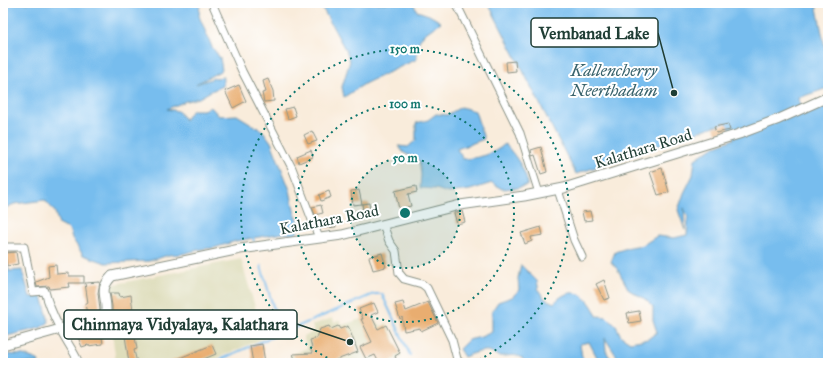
<svg xmlns="http://www.w3.org/2000/svg" width="831" height="366" viewBox="0 0 831 366" font-family="'IM FELL Great Primer',serif">
  <rect width="100%" height="100%" fill="#fff"/>
  <filter id="ink" filterUnits="userSpaceOnUse"><feTurbulence type="fractalNoise" baseFrequency=".025" numOctaves="2"/><feDisplacementMap in="SourceGraphic" scale="8" xChannelSelector="R" yChannelSelector="G"/><feConvolveMatrix kernelMatrix="1 2 1 2 8 2 1 2 1" color-interpolation-filters="sRGB"/></filter>
  <filter id="wash" filterUnits="userSpaceOnUse"><feTurbulence type="fractalNoise" baseFrequency=".012" numOctaves="4" result="noise"/><feDisplacementMap in="SourceGraphic" scale="16" xChannelSelector="R" yChannelSelector="G"/><feGaussianBlur stdDeviation="0.9" result="paint"/><feColorMatrix in="noise" values="0 0 0 0 0 0 0 0 0 0 0 0 0 0 0 0 0 1.4 0 .05"/><feComposite in="paint" operator="in"/></filter>
  <g filter="url(#wash)">
    <rect width="100%" height="100%" fill="#f9ecdb"/>
    <!-- built -->
    <path fill="#deddbb" d="M 241,259 L 264,338 L 206,363 L 116,363 L 106,286 Z
      M 371,316 L 382,326 L 387,323 L 402,357 L 394,361 L 395,363 L 293,363 L 290,355 L 307,348 L 303,336 L 314,332 L 312,325 L 333,318 L 334,322 L 340,320 L 342,325 Z"/>
    <!-- water -->
    <path fill="#77bdee" stroke="#4b7d91" d="M 3,3 L 200,3 L 199,16 L 212,47 L 220,58 L 222,70 L 196,84 L 214,78 L 223,77 L 223,86 L 211,91 L 199,98 L 186,101 L 167,109 L 178,111 L 185,120 L 192,110 L 203,110 L 211,107 L 219,116 L 237,115 L 263,131 L 271,142 L 290,190 L 295,214 L 300,223 L 296,235 L 283,233 L 236,241 L 214,248 L 202,249 L 182,254 L 169,255 L 149,261 L 106,263 L 83,255 L 72,238 L 69,229 L 59,225 L 55,212 L 45,200 L 14,204 L 3,209 Z
      M 316,3 L 413,3 L 417,11 L 429,15 L 441,22 L 423,35 L 416,46 L 417,59 L 366,83 L 344,97 L 342,87 L 350,61 L 346,51 L 324,11 Z
      M 488,3 L 816,3 L 828,63 L 828,88 L 798,98 L 802,112 L 828,102 L 828,363 L 621,363 L 605,338 L 606,351 L 613,363 L 600,363 L 589,342 L 580,344 L 582,357 L 588,363 L 526,363 C 518,351 510,357 500,356 C 496,356 493,352 489,351 C 482,350 471,354 464,357 L 459,349 L 468,340 L 481,337 L 492,332 L 492,311 L 498,302 L 512,297 L 519,290 L 518,278 L 521,265 L 537,281 L 539,291 L 545,299 L 554,303 C 573,283 588,295 597,316 L 607,317 L 616,326 L 621,336 L 630,342 L 648,339 L 657,332 L 653,320 L 653,307 L 645,299 L 629,290 L 618,270 L 611,262 L 615,252 L 630,247 L 643,245 L 657,236 L 674,238 L 687,235 L 688,218 L 684,208 L 685,230 L 678,210 L 684,193 L 693,175 L 695,159 L 713,147 L 734,139 L 726,122 L 576,174 Z
      M 461,107 L 475,111 L 484,139 L 457,149 L 463,159 C 478,158 493,155 505,144 C 516,156 525,169 528,185 L 517,188 L 502,189 L 492,183 L 470,190 L 448,193 L 436,189 L 420,188 L 421,175 L 419,160 L 404,153 L 398,146 L 408,147 L 416,140 L 416,123 L 428,120 L 436,114 L 447,115 Z
      M 3,254 L 6,254 L 9,271 L 22,270 L 30,297 L 42,296 L 49,322 L 40,328 L 3,337 Z
      M 3,354 L 24,355 L 38,360 L 39,363 L 3,363 Z"/>
    <g fill="none" stroke-linecap="round" stroke-linejoin="round">
      <!-- stream -->
      <path stroke="#77bdee" stroke-width="2" d="M 252,236 L 254,241
        M 280,334 L 374,294 L 382,294 L 410,355
        M 217,361 L 281,333 L 261,266"/>
    </g>
    <g id="blocks">
      <!-- building -->
      <path fill="#e9ad6f" d="M 515,61 L 516,71 L 507,72 L 506,62 Z
        M 268,79 L 273,91 L 274,101 L 264,102 L 262,93 L 266,92 L 263,81 Z
        M 239,85 L 246,101 L 233,108 L 225,91 Z
        M 293,107 L 296,116 L 288,119 L 285,109 Z
        M 728,124 L 730,130 L 716,133 L 714,127 Z
        M 312,131 L 317,141 L 308,144 L 304,135 Z
        M 541,147 L 547,172 L 541,174 L 535,155 L 532,156 L 531,150 Z
        M 311,150 L 313,157 L 299,163 L 297,156 Z
        M 662,168 L 669,192 L 658,195 L 650,172 Z
        M 416,186 L 417,192 L 408,194 L 411,206 L 399,209 L 395,191 Z
        M 359,190 L 362,204 L 353,205 L 351,191 Z
        M 329,191 L 331,197 L 321,201 L 319,195 Z
        M 369,203 L 370,210 L 363,211 L 362,204 Z
        M 321,205 L 323,213 L 315,215 L 312,207 Z
        M 462,211 L 465,222 L 457,224 L 454,213 Z
        M 590,211 L 592,220 L 584,221 L 582,212 Z
        M 335,219 L 336,227 L 325,228 L 324,221 Z
        M 541,227 L 543,235 L 531,237 L 532,241 L 525,244 L 521,233 Z
        M 16,252 L 18,264 L 7,266 L 5,253 Z
        M 382,253 L 386,267 L 373,270 L 369,257 Z
        M 56,265 L 57,274 L 69,273 L 69,276 L 84,276 L 84,283 L 69,283 L 70,287 L 50,289 L 49,286 L 37,287 L 36,282 L 49,277 L 48,266 Z
        M 604,280 L 610,298 L 604,300 L 596,284 Z
        M 100,282 L 98,293 L 100,310 L 97,313 L 87,315 L 85,303 L 88,303 L 85,283 Z
        M 110,293 L 119,293 L 120,297 L 131,295 L 133,311 L 131,312 L 137,349 L 134,350 L 137,363 L 129,363 L 124,329 L 115,329 L 114,325 L 111,325 L 110,316 L 112,312 L 112,306 Z
        M 403,302 L 406,311 L 428,302 L 438,323 L 421,331 L 420,328 L 404,331 L 402,317 L 400,319 L 395,304 Z
        M 374,303 L 378,312 L 371,315 L 378,329 L 386,325 L 400,353 L 395,356 L 396,358 L 387,363 L 379,363 L 375,355 L 366,359 L 360,347 L 372,342 L 361,319 L 363,319 L 359,309 Z
        M 639,311 L 641,321 L 629,323 L 627,313 Z
        M 100,324 L 103,344 L 88,346 L 88,345 L 82,347 L 78,337 L 89,332 L 89,327 Z
        M 329,326 L 331,329 L 338,326 L 340,329 L 348,326 L 358,352 L 328,363 L 294,363 L 295,359 L 293,354 L 313,353 L 310,349 L 312,348 L 310,340 L 317,338 L 320,329 Z
        M 262,344 L 265,362 L 253,363 L 250,346 Z
        M 212,345 L 216,354 L 194,363 L 167,363 Z"/>
    </g>
  </g>
  <g filter="url(#ink)">
    <use href="#blocks" fill-opacity="0" stroke="#8c9488" stroke-width="1"/>
    <g fill="none" stroke-linecap="round" stroke-linejoin="round">
      <!-- minor casing -->
      <g stroke="#8c9488" stroke-width="9">
        <path id="minor" d="M 212,3 L 242,71 L 292,168 L 319,238
          M 456,3 L 520,133 L 539,193
          M 558,190 L 574,240 L 582,257
          M 383,224 L 389,241 L 396,251 L 399,273 L 404,279 L 422,284 L 427,288 L 452,340 L 457,359 L 460,363
          M 3,247 L 24,247 L 33,292 L 45,291 C 48,304 54,317 60,329 C 66,341 74,351 79,363"/>
      </g>
      <!-- tertiary casing -->
      <g stroke="#8c9488" stroke-width="11">
        <path id="tertiary" d="M 3,345 L 100,318 L 106,312 C 107,294 98,291 112,276 L 240,249 L 342,235 L 460,205 L 524,196 L 564,188 L 739,134 L 779,119 L 828,97"/>
      </g>
      <!-- minor -->
      <use href="#minor" stroke="#fff" stroke-width="7"/>
      <!-- tertiary -->
      <use href="#tertiary" stroke="#fff" stroke-width="9"/>
    </g>
  </g>
  <!-- distance rings -->
  <circle cx="405" cy="213" r="55" fill="#0f766e" fill-opacity=".12"/>
  <g fill="none" stroke="#0f766e" stroke-width="2" stroke-dasharray="2 4">
    <circle cx="405" cy="213" r="55"/>
    <circle cx="405" cy="213" r="109"/>
    <path d="M338 363A164 164 0 1 1 472 363"/>
  </g>
  <g text-anchor="middle" stroke-width="4" stroke-linejoin="round" paint-order="stroke">
    <!-- street labels -->
    <g font-size="16" fill="#1f3d34" stroke="#fff">
      <text transform="translate(643 148) rotate(-17)" y="6">Kalathara Road</text>
      <text transform="translate(329 219) rotate(-11)" y="6">Kalathara Road</text>
    </g>
    <!-- water labels -->
    <g font-size="17" font-style="italic" fill="#39636c" stroke="#fff">
      <text x="614" y="76">Kallencherry<tspan x="614" dy="20">Neerthadam</tspan></text>
    </g>
  </g>
  <circle cx="405" cy="213" r="6" fill="#0f766e" stroke="#fff" stroke-width="2"/>
  <g font-size="12" text-anchor="middle" font-weight="bold" fill="#0f766e" stroke="#fff" stroke-width="4" stroke-linejoin="round" paint-order="stroke">
    <text x="405" y="53">150 m</text>
    <text x="405" y="108">100 m</text>
    <text x="405" y="162">50 m</text>
  </g>
  <!-- callouts -->
  <path fill="none" stroke="#1f3d34" stroke-width="1.5" d="M674 93L658 33M350 342L297 324"/>
  <g fill="#1f3d34" stroke="#fff" stroke-width="1.5">
    <circle cx="674" cy="93" r="4"/>
    <circle cx="350" cy="342" r="4"/>
  </g>
  <g fill="#fff" stroke="#1f3d34" stroke-width="1.5">
    <rect x="531" y="18" width="127" height="29" rx="4"/>
    <rect x="64" y="310" width="233" height="29" rx="4"/>
  </g>
  <g font-size="17" text-anchor="middle" font-weight="bold" fill="#1f3d34">
    <text x="594" y="39">Vembanad Lake</text>
    <text x="180" y="330">Chinmaya Vidyalaya, Kalathara</text>
  </g>
  <!-- margin -->
  <rect width="831" height="366" fill="none" stroke="#fff" stroke-width="16"/>
</svg>
